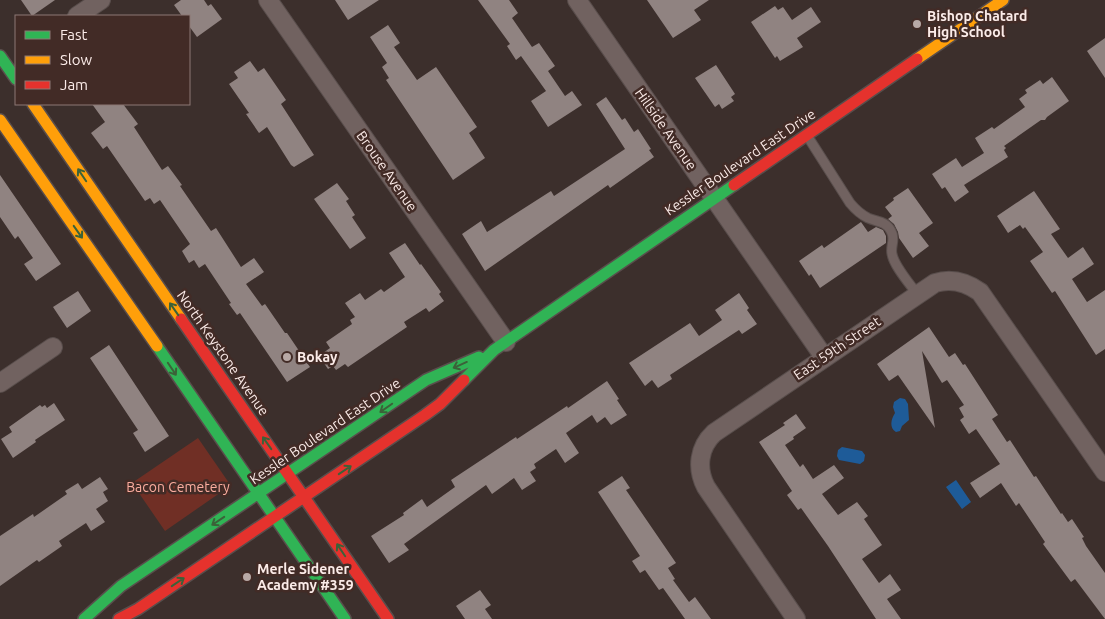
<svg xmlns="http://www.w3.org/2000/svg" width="1105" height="619" viewBox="0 0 1105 619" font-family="Ubuntu,sans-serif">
  <rect width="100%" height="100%" fill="#3c2f2c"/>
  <!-- green -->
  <path fill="#702f25" d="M 198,438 L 229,483 L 227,488 L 165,531 L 132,483 Z"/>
  <!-- water -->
  <path fill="#1e5b98" d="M 900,398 L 905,399 L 908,404 L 909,420 L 902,426 L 900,431 L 896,432 C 889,428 891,419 895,413 L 893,407 L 894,402 Z
    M 842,447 L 862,451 L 865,455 L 864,461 L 860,464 L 839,460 L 837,456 L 838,450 Z
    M 956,480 L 971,502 L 962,509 L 946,487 Z"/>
  <!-- building -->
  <path fill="#908381" d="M 21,0 L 55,0 L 32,16 Z
    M 181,0 L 204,0 L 208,6 L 211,4 L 222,19 L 197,37 L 189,26 L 189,16 L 182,16 L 174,5 Z
    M 335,0 L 379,0 L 348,20 Z
    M 478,0 L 509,0 L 518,13 L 512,18 L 532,47 L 539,43 L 555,66 L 548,71 L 565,96 L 572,91 L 582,105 L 548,127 L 531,101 L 546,91 L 521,56 L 516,60 L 507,46 L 510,44 Z
    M 647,0 L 709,0 L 694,10 L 701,20 L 673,38 Z
    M 775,6 L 778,10 L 783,7 L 792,20 L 811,7 L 821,22 L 797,38 L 803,47 L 780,61 L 777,56 L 775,58 L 751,22 Z
    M 388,25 L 400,43 L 394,47 L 417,80 L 436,67 L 477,127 L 469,133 L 485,158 L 453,180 L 386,80 L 389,78 L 382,67 L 387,63 L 370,37 Z
    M 1105,38 L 1105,78 L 1087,51 Z
    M 250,61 L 258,72 L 264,68 L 286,100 L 281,104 L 314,155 L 294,167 L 291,165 L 267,127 L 259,133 L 246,114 L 249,113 L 229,84 L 238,78 L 234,72 Z
    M 716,65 L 735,94 L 731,97 L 734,101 L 722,109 L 719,104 L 715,107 L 695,78 Z
    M 1052,77 L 1069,101 L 1047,117 L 1045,120 L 1041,120 L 1004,146 L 1006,148 L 1004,150 L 1008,157 L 964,185 L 969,192 L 955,202 L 945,187 L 942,189 L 932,174 L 956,158 L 962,167 L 984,153 L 975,138 L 992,127 L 994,129 L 1025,107 L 1019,99 L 1027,93 L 1025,90 L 1040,80 L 1043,84 Z
    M 606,97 L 622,120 L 625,118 L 634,132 L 638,129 L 651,149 L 649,150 L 654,157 L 610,188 L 608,185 L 485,271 L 462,234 L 481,221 L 487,232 L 551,191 L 554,196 L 625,149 L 596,104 Z
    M 92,104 L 123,104 L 138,124 L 134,127 L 162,170 L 168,166 L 182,185 L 180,186 L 211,231 L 216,228 L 241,267 L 254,258 L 264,272 L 246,284 L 262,306 L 265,304 L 285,333 L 287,333 L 310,367 L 287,382 L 240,313 L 237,315 L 229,304 L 231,303 L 205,264 L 199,268 L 194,260 L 189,263 L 182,251 L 190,244 L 160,200 L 154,204 L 150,198 L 145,201 L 107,146 L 103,149 L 91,133 L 105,122 Z
    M 0,175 L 61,264 L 36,281 L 24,264 L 33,258 L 18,236 L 15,239 L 0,217 Z
    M 337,183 L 349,199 L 346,201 L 355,215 L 352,217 L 366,238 L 350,249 L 314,199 Z
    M 908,188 L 933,223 L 919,233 L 929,246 L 913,258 L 899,238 L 898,232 L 894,224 L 888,219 L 892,216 L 885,207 L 894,200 L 893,198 Z
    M 1034,191 L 1060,229 L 1051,234 L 1068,258 L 1083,247 L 1094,264 L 1072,279 L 1087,302 L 1105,290 L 1105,349 L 1096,355 L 1055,291 L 1052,293 L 1030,261 L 1043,252 L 1025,227 L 1023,229 L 1020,225 L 1008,233 L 997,216 Z
    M 861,222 L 868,232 L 876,227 L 883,230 L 886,236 L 886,243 L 820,288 L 811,274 L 809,276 L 799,261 L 822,245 L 824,248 Z
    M 405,243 L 420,265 L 421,264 L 441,292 L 439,294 L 444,301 L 429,312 L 426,308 L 404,322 L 407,327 L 348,367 L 345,364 L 336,370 L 333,366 L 328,369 L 319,356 L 330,348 L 326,342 L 352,324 L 350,320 L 355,317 L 345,303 L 360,293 L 365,300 L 381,289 L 384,292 L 405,277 L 389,253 Z
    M 78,291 L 91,311 L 67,328 L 53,307 Z
    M 739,293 L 749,308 L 747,310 L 757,324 L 742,334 L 739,330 L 670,375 L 672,379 L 658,388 L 652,380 L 645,386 L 629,363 L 690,323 L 699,336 L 722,320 L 715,310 Z
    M 929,327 L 949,357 L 955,353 L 963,365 L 965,364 L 998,415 L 992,419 L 1007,442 L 1010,440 L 1034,477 L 1036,476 L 1061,514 L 1062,513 L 1068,522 L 1072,519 L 1084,537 L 1082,538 L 1086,546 L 1105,573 L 1105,619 L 1075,579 L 1071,582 L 1043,544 L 1045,542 L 1019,503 L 1016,506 L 1001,483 L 980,498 L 970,483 L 1000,464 L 976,429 L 969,434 L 960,420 L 964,417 L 959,408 L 964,405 L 947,380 L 942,383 L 922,351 L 935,428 L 898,375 L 889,381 L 877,364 Z
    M 109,345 L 169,436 L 145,452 L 133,433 L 138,430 L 90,358 Z
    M 607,381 L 619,399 L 617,400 L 627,415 L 611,425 L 605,417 L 597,423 L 592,415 L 566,433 L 579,453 L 565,463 L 556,449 L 534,464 L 536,468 L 530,472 L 536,481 L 522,490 L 514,478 L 492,494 L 486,485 L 404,544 L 409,550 L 389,563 L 371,536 L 404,515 L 403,513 L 422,499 L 427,507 L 455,487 L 451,480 L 516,437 L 517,439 L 567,406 L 568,408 Z
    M 54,403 L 65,420 L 35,440 L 36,442 L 13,458 L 1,439 L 12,432 L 9,427 L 40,405 L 42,407 L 45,405 L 47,408 Z
    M 796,414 L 806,428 L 793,437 L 794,439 L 785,445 L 800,467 L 803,464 L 813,479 L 834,465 L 844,478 L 822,494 L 838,515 L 857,502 L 868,516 L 864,519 L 882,545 L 862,559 L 879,583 L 890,574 L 901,590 L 887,599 L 901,619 L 876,619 L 828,546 L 801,508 L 798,510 L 787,495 L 792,491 L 759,442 L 785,425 L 783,423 Z
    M 622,476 L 630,488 L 626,490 L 676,563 L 668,568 L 675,579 L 673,580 L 689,602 L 695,597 L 711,619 L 685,619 L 663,588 L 659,590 L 645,570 L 640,573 L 632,561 L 640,556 L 598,492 Z
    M 100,477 L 108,489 L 103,492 L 108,501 L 96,509 L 105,522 L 91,531 L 86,523 L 59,541 L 62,546 L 39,562 L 37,560 L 0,586 L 0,536 L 33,514 L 34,517 L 67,494 L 65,491 L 78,483 L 82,489 Z
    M 480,590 L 491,605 L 485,609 L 492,619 L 465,619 L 456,606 Z"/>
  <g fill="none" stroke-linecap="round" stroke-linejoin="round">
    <!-- lane casing -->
    <g stroke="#594e4c" stroke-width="11">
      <path id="lane" d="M 808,137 L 850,203 C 855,209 860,214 868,218 C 877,222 886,221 891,231 C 896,239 890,246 892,254 C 894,266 910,284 917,294"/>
    </g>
    <!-- street casing -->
    <g stroke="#594e4c" stroke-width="20">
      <path id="street" d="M 268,0 L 506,342
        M 577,0 L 824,357
        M 77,16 L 101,0
        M 0,383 L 53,347
        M 796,619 L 706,487 C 696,468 699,447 714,433 L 935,283 C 951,278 966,282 980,292 L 1105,472"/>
    </g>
    <!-- fast casing -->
    <g stroke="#594e4c" stroke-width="14">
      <path id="fast" d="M 0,56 L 16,79
        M 157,346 L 345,619
        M 464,380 L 494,350 L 734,185
        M 84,619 L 121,586 L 426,380 L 479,357"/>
    </g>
    <!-- slow casing -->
    <g stroke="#594e4c" stroke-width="14">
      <path id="slow" d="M 917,59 L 1003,0
        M 33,104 L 181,319
        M 0,120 L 157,346"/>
    </g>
    <!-- jam casing -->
    <g stroke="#594e4c" stroke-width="14">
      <path id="jam" d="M 734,185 L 917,59
        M 181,319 L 388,619
        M 119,619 L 138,609 L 425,415 L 440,404 L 464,380"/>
    </g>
    <!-- lane -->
    <use href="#lane" stroke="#716260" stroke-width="9"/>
    <!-- street -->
    <use href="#street" stroke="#716260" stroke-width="18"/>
    <!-- fast -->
    <use href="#fast" stroke="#30b455" stroke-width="11"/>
    <!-- slow -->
    <use href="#slow" stroke="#ff9f0a" stroke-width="11"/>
    <!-- jam -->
    <use href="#jam" stroke="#e5322d" stroke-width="11"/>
  </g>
  <!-- one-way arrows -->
  <defs><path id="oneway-shaft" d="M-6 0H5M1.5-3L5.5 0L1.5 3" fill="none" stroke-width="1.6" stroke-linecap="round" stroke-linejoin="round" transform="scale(1.25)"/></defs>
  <g stroke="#3b6239">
    <use href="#oneway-shaft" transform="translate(82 175) rotate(-124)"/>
    <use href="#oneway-shaft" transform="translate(78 232) rotate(55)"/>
    <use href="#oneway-shaft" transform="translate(174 309) rotate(-125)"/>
    <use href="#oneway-shaft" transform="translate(460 365) rotate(156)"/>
    <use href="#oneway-shaft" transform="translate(172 369) rotate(56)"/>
    <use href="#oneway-shaft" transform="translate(386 408) rotate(145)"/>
    <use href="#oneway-shaft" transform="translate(267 443) rotate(-125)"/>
    <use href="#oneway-shaft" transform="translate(345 470) rotate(-34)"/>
    <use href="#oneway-shaft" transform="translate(218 521) rotate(146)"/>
    <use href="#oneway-shaft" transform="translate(341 550) rotate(-124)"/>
    <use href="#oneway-shaft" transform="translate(178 582) rotate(-34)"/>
  </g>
  <!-- markers -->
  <g fill="#b8a9a6" stroke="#422b26" stroke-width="2">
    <circle cx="917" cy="24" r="5"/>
    <circle cx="287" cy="357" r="5"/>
    <circle cx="247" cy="577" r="5"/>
  </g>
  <g text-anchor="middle" stroke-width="5" stroke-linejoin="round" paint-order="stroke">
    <!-- poi labels -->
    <g font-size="14" font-weight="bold" fill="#fbebe8" stroke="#422b26" text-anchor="start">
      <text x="927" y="21">Bishop Chatard<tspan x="927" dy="16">High School</tspan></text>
      <text x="297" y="362">Bokay</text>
      <text x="257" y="574">Merle Sidener<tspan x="257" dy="16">Academy #359</tspan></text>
    </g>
    <!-- street labels -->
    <g font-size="14" fill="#fbebe8" stroke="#422b26">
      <text transform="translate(666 129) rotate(55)" y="5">Hillside Avenue</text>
      <text transform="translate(740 162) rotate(-34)" y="5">Kessler Boulevard East Drive</text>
      <text transform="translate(387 171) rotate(55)" y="5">Brouse Avenue</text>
      <text transform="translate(837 348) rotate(-34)" y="5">East 59th Street</text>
      <text transform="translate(223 353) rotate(55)" y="5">North Keystone Avenue</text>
      <text transform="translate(325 431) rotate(-34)" y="5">Kessler Boulevard East Drive</text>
    </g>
    <!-- park labels -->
    <g font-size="14" fill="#fbad9f" stroke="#422b26">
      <text x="178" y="492">Bacon Cemetery</text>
    </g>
  </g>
  <!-- legend -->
  <rect x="15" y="15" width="175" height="90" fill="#422b26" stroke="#8c7874"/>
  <rect x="25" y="31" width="25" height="8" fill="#30b455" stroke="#8c7874"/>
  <text x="60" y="40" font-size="15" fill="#fbebe8">Fast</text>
  <rect x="25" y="56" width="25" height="8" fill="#ff9f0a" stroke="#8c7874"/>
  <text x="60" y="65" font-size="15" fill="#fbebe8">Slow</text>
  <rect x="25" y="81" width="25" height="8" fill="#e5322d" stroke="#8c7874"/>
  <text x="60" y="90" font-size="15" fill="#fbebe8">Jam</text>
</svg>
